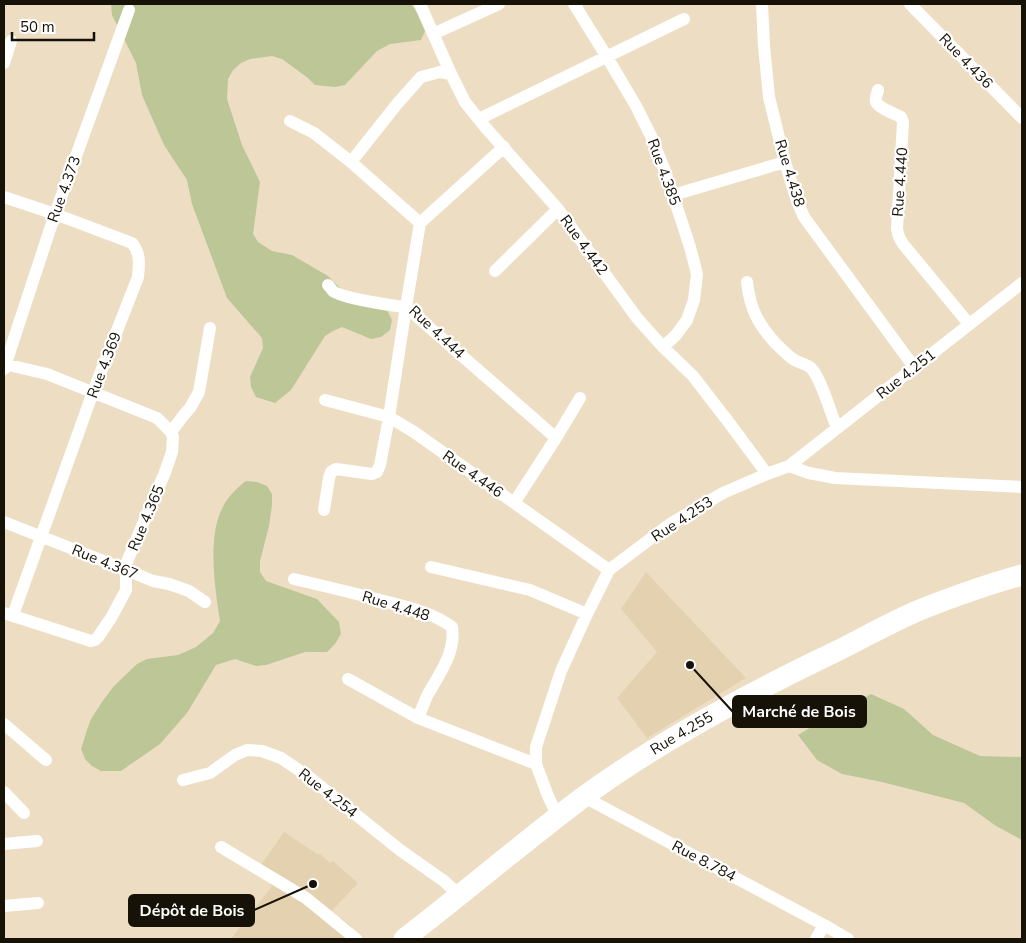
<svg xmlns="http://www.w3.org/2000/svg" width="1026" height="943" viewBox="0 0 1026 943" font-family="'Nunito Sans',sans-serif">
  <rect width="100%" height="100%" fill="#eddec3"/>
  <!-- built -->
  <path fill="#e4d1af" d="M 646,572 L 746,678 L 647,738 L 617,698 L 657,652 L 621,609 Z
    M 284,832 L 317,854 L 320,854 L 330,863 L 333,861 L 358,883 L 328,915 L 340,918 L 341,918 L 349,924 L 362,939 L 231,939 L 272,886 L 258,869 Z"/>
  <!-- green -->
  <path fill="#bcc696" d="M 111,4 L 411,4 L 416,11 L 425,31 L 421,40 L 390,44 L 377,51 L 345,85 L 335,87 L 315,85 L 308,78 L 282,59 L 272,56 L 250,59 L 241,63 L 233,70 L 228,79 L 227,99 L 242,145 L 260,182 L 253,234 L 258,242 L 272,251 L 292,255 L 328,276 L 349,297 L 387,310 L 392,320 L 390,330 L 381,337 L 371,339 L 342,327 L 333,331 L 325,336 L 291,390 L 275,403 L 256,397 L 251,387 L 250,377 L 263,348 L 262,338 L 227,298 L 192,204 L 187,180 L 164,145 L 142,95 L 136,63 L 112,15 Z
    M 246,481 L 257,482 L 267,486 L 272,494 L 272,505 L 269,526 L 260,561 L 260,572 L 266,581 L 317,599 L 339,622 L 341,634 L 335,644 L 327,652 L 305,652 L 266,665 L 256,666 L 235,659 L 216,665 L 187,713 L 160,744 L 121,771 L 101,771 L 92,766 L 85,759 L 81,749 L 87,730 L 91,719 L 102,702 L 114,686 L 137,664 L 147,659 L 178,655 L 196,647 L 213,633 L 220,621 C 215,588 206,533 225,503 C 230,495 238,487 246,481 Z
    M 871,694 L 904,709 L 933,735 L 980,756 L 1022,757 L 1022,840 L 996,826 L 964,803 L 882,782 L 842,774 L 817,760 L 798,735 L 831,715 Z"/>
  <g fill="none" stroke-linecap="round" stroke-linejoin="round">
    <!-- minor -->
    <path stroke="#fff" stroke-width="12" d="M 420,4 L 451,74 L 465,102 L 485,127 L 558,209 L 637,318 L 663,347 L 693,376 L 730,424 L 767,474
      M 574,4 L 607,57 L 636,106 L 651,136 L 665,171 L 690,247 L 697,274 L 694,300 L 687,320 L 676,335 L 663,347
      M 762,4 L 764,46 L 769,97 L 785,162 L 797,201 L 804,217 L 914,367
      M 910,4 L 1022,118
      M 433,34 L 499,4
      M 4,63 L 11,41
      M 878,90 C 877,93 875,98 876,102 C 879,108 895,114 901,117 L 903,122 L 897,229 L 899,237 L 903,244 L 969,324
      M 479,119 L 684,19
      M 290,121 L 314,133 L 351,162 L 420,223
      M 504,147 L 420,223 L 406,307 L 556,438 L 514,503
      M 351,162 L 397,104 L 421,77 L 440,72 L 451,74
      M 673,195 L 785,162
      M 4,197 L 55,214 L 132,243 C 141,254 139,264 138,277 L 93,392 L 13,615
      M 495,271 L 558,209
      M 747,282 C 750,309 758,324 776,344 C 782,349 787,355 793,359 C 799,363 806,364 811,368 C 821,378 831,414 837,428
      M 4,364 L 47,374 L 157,418 L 171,432 L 173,437 L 172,452 L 164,475 L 155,495 L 124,569 L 126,575 L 126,590 L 111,618 L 98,637 L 95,640 L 91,641 L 4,613
      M 4,369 L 55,214 L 129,10
      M 325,400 L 389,417 L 414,432 L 609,570
      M 171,432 L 183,416 L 190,408 L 199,392 L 210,328
      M 556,438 L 580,398
      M 789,466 L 1022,283
      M 324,510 L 329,478 L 331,472 L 336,469 L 372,474 L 377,472 L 380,465 L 389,417 L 406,307 C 394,306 341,298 333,291 C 331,289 330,287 328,285
      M 4,522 L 124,569 L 153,581 L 169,584 L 189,591 L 205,602
      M 431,567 L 530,590 L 587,614
      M 294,579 C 324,586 354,593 384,601 C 407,607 432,612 452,627 C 456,653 439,674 427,696 C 424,703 421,711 418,718 L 536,764
      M 348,679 L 418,718
      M 4,724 L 46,760
      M 183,780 L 210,773 L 235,755 L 247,750 L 262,751 L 281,758 L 309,777 L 400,850 L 444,881 L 459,895
      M 4,792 L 24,813
      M 584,797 L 824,925
      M 558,817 L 548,796 L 536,764 L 536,747 L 561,671 L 587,614 L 609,570 L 670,524 L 723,493 L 767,474 L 789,466 L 809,473 L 835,478 L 1022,487
      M 4,844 L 37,841
      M 221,847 L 306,898 L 356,939
      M 4,906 L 38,903
      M 816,939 L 824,925 L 848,939"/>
    <!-- trunk -->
    <path stroke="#fff" stroke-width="21" id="s1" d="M 404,939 C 464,893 521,844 582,798 C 661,740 749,693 837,651 C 865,637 893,621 922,609 C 955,596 988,584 1022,575"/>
  </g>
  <g text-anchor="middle" stroke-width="4.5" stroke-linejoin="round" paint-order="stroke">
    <!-- street labels -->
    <g font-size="15" fill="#171208" stroke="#fff">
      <text transform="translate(966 61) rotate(46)" y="5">Rue 4.436</text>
      <text transform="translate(664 172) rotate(70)" y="5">Rue 4.385</text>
      <text transform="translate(790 173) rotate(73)" y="5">Rue 4.438</text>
      <text transform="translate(900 182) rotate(-86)" y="5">Rue 4.440</text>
      <text transform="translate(64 189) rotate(-70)" y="5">Rue 4.373</text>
      <text transform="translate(584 245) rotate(54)" y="5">Rue 4.442</text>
      <text transform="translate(437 332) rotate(43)" y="5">Rue 4.444</text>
      <text transform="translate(104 365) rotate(-69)" y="5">Rue 4.369</text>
      <text transform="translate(906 374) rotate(-38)" y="5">Rue 4.251</text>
      <text transform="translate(473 474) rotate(35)" y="5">Rue 4.446</text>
      <text transform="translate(146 518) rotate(-67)" y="5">Rue 4.365</text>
      <text transform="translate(682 519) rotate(-33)" y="5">Rue 4.253</text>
      <text transform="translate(105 562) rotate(22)" y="5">Rue 4.367</text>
      <text transform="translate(396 606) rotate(17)" y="5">Rue 4.448</text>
      <text dy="5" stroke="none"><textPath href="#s1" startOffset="346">Rue 4.255</textPath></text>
      <text transform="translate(328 793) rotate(38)" y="5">Rue 4.254</text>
      <text transform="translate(704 861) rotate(28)" y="5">Rue 8.784</text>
    </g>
  </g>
  <!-- callouts -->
  <path fill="none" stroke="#171208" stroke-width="2" d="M690 665L733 712M313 884L254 910"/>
  <g fill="#171208" stroke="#fff" stroke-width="2">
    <circle cx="690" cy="665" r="5"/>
    <circle cx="313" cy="884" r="5"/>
  </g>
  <g fill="#171208" stroke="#171208" stroke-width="2">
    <rect x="733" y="696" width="133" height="31" rx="5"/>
    <rect x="129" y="895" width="125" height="31" rx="5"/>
  </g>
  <g font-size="16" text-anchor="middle" font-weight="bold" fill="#fff">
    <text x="799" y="717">Marché de Bois</text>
    <text x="192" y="916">Dépôt de Bois</text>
  </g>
  <!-- border -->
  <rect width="1026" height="943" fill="none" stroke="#171208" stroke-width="10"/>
  <!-- scale -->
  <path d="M12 32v8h82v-8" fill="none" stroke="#171208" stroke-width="2.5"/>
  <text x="20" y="32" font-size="15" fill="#171208" stroke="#ffffff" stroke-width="4" paint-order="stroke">50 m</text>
</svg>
